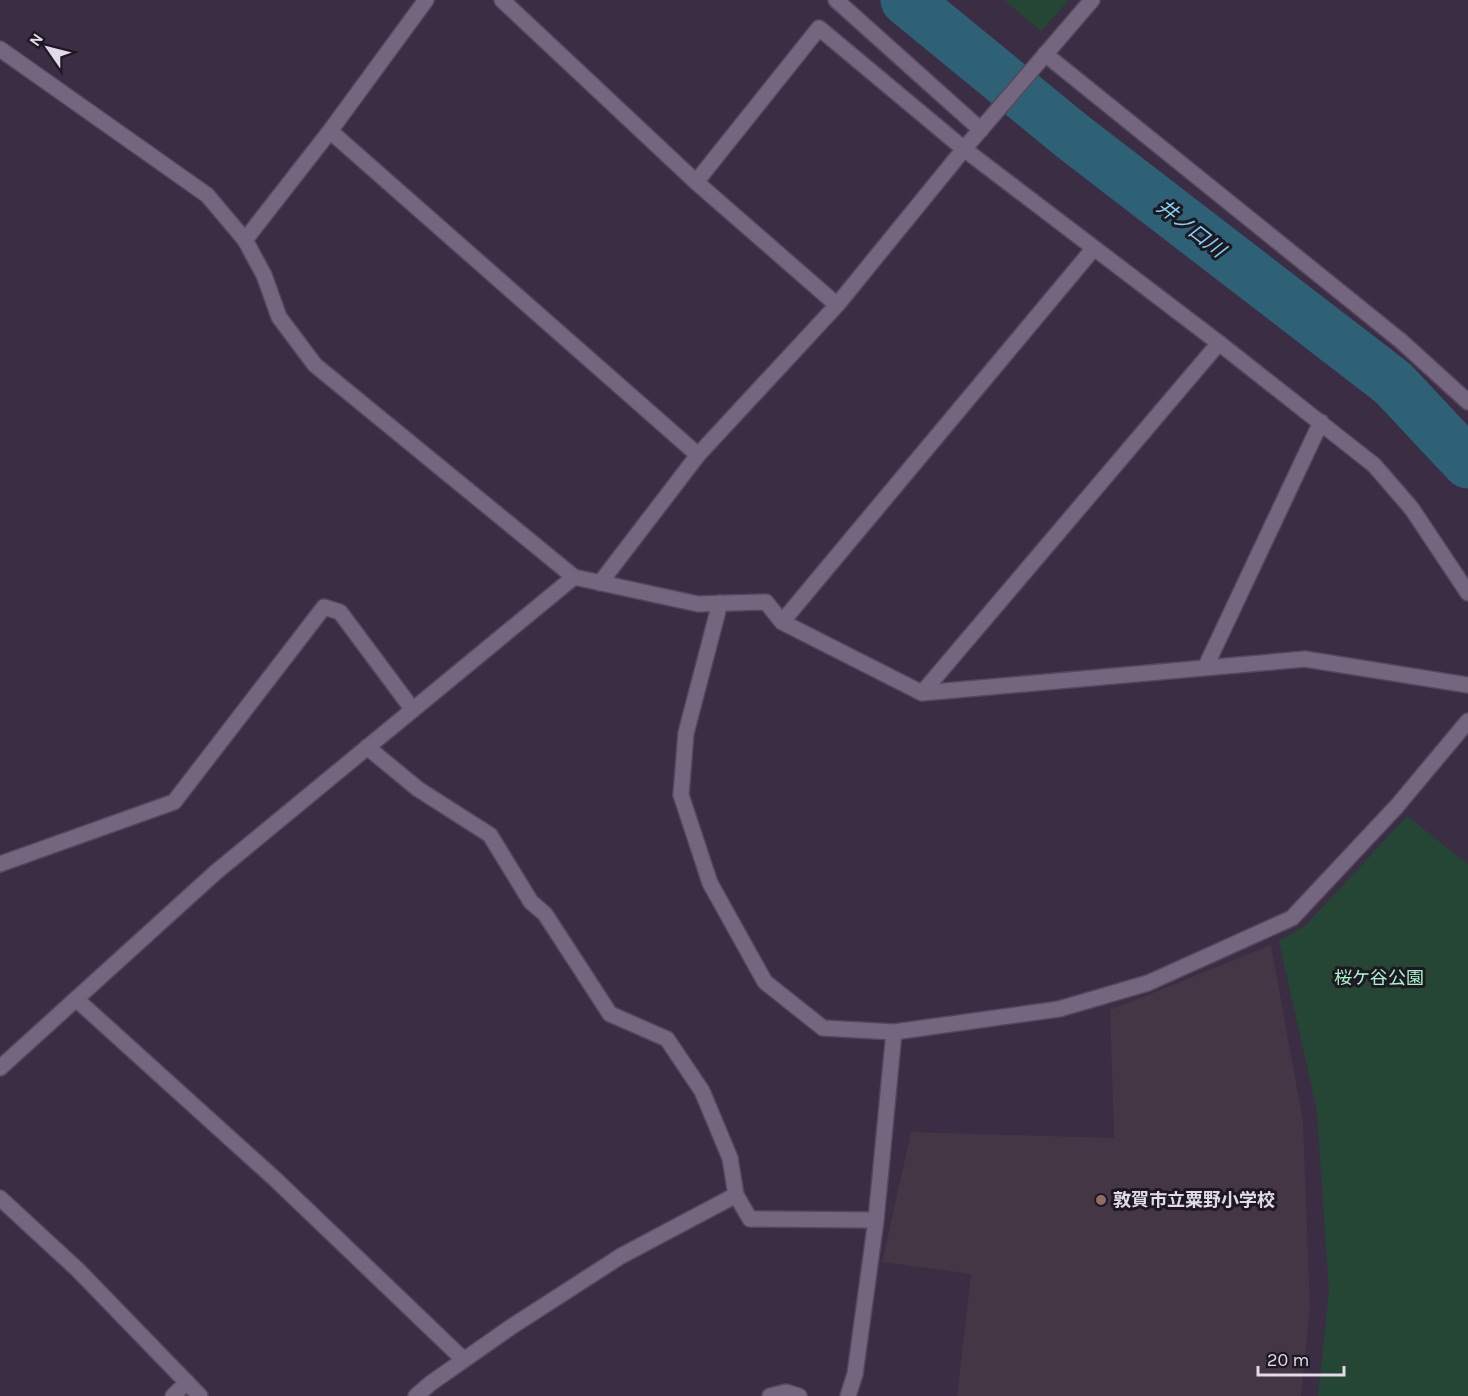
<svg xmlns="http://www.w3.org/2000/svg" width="1468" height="1396" viewBox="0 0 1468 1396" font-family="Karla,'Noto Sans JP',sans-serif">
  <rect width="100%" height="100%" fill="#3a2d44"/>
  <!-- education -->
  <path fill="#443644" d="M 1271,945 L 1303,1121 L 1310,1308 L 1301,1396 L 957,1396 L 971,1274 L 882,1262 L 911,1132 L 1114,1138 L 1110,1010 Z"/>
  <!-- green -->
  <path fill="#254634" d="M 1004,0 L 1069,0 L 1041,31 Z
    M 1407,816 L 1468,864 L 1468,1396 L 1318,1396 L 1329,1291 L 1317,1111 L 1279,941 L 1306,925 Z"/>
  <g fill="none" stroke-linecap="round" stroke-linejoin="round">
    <!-- river -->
    <path stroke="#2f6176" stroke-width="51" d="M 906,0 L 1072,136 L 1393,383 L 1468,463"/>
    <!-- minor casing -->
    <g stroke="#54485c" stroke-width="18">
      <path id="minor" d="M 502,0 L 696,182 L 837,305
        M 836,0 L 981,130
        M 1045,54 L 1401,341 L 1468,402
        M 330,131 L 698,455
        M 696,182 L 819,28 L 964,149 L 1219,343 L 1374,465 L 1412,509 L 1468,593
        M 245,240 L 330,131 L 426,0
        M 600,583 L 698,455 L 837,305 L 964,149 L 1092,0
        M 720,603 L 686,733 L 681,795 L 710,883 L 765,982 L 823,1028 L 894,1032 L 1059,1009 L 1148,983 L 1292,918 L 1397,806 L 1468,721
        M 782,622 L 1094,248
        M 1205,668 L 1321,422
        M 922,693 L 1219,343
        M 367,747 L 418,789 L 490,835 L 531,902 L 545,914 L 610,1014 L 667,1039 L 702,1091 L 730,1158 L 736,1195 L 750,1219 L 876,1220
        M 0,864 L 174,802 L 324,607 L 340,612 L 413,710
        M 76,999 L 275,1179 L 464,1360
        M 0,1068 L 216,872 L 574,577 L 698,604 L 766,602 L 782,622 L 922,693 L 1305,659 L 1468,685
        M 0,1198 L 78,1270 L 200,1396
        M 173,1396 L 187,1382
        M 416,1396 L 431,1383 L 511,1327 L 621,1256 L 736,1195
        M 770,1396 L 786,1392 L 799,1396
        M 848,1396 L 855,1374 L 876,1220 L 894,1032"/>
    </g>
    <!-- tertiary casing -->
    <g stroke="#54485c" stroke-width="18">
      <path id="tertiary" d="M 0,49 L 207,195 L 245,240 L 264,275 L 279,317 L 315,365 L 574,577"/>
    </g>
    <!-- minor -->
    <use href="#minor" stroke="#756680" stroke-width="15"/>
    <!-- tertiary -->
    <use href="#tertiary" stroke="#756680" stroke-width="15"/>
  </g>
  <!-- markers -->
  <circle fill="#8d6e63" stroke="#1e1823" stroke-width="2" cx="1101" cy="1200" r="6"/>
  <g text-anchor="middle" stroke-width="6" stroke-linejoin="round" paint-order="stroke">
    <!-- park labels -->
    <g font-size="18" fill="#aaf4cb" stroke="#1e1823">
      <text x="1379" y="984">桜ケ谷公園</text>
    </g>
    <!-- poi labels -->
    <g font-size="18" font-weight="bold" fill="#e2dae9" stroke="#1e1823" text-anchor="start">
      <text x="1113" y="1206">敦賀市立粟野小学校</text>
    </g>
    <!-- water labels -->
    <g font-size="20" font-style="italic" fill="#81d2f5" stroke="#1e1823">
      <text transform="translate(1191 228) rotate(38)" y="7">井ノ口川</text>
    </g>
  </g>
  <!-- north arrow -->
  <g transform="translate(48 48) rotate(305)" stroke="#1e1823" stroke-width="4.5" paint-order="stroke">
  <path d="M0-4.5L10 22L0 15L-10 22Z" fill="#e2dae9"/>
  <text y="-9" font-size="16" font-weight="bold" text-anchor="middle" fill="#e2dae9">N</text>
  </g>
  <!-- scale -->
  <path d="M1258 1366v9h86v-9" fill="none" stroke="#e2dae9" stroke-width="3"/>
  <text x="1267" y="1366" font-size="18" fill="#e2dae9" stroke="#1e1823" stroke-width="4.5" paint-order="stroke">20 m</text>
</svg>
